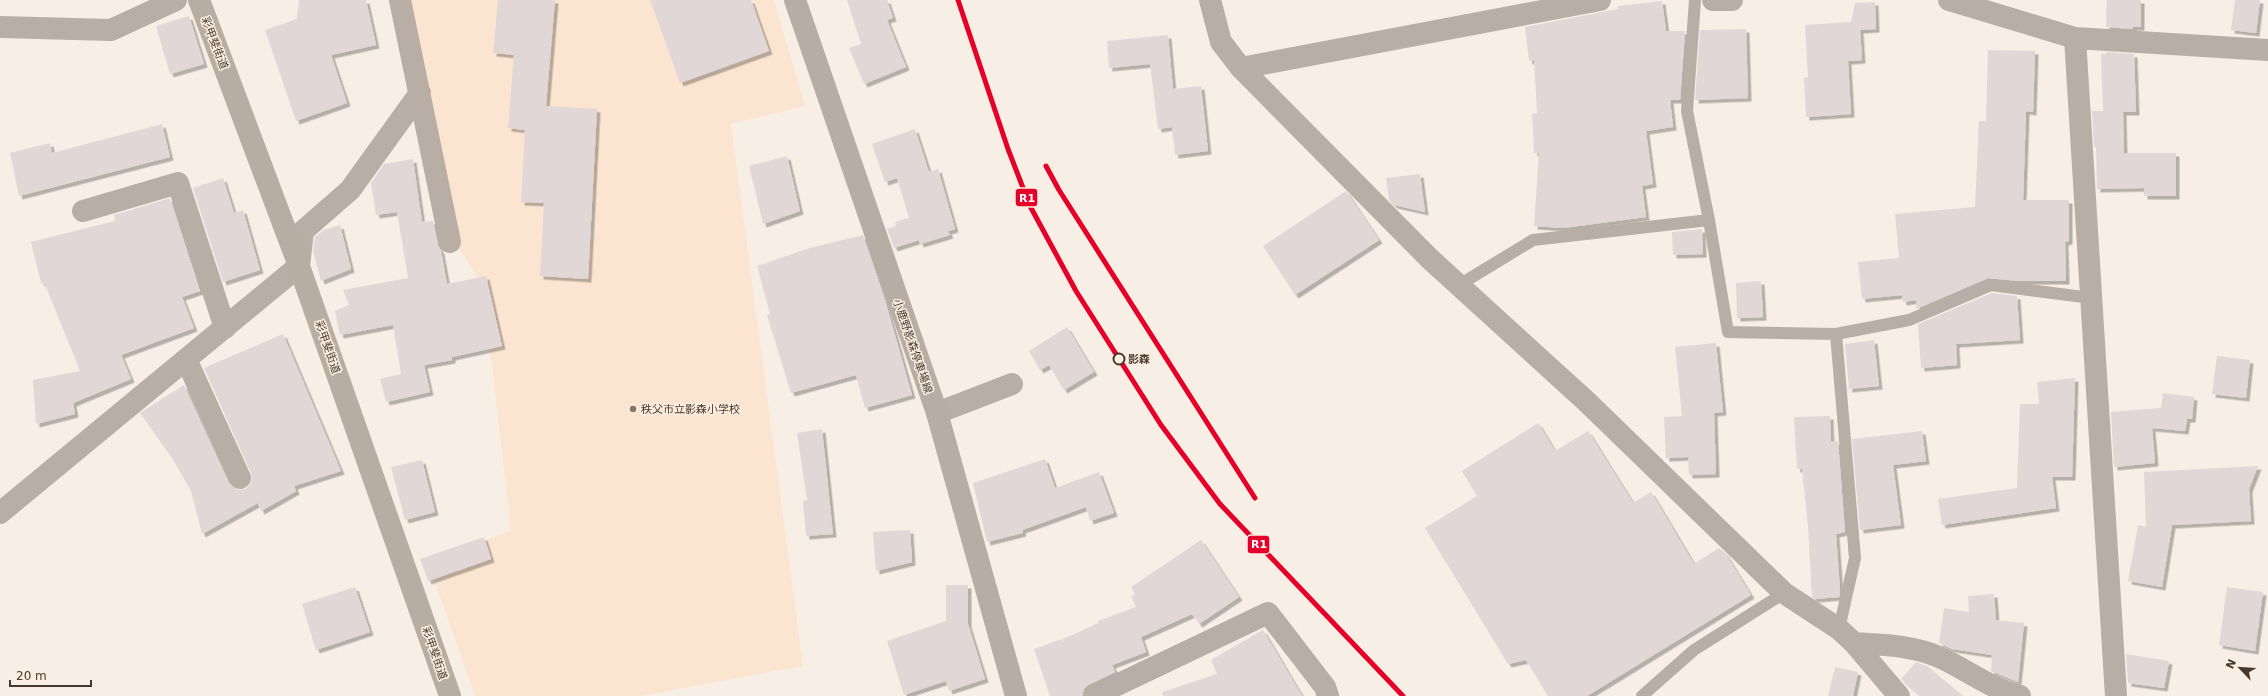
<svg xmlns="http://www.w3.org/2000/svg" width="2268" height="696" viewBox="0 0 2268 696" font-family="'DejaVu Sans','Noto Sans JP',sans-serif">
  <defs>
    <filter id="shadow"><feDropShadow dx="3.5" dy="3.5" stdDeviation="0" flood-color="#0004"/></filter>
  </defs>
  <rect width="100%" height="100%" fill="#f7eee6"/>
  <!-- built -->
  <path fill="#fbe5d1" d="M 407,0 L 774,0 L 805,106 L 731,124 L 803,666 L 641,696 L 475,696 L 428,562 L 511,531 L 483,286 L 453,238 Z"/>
  <!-- building -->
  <path fill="#e2d7d7" filter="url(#shadow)" d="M 299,0 L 366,0 L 376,45 L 331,55 L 347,103 L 296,121 L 265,30 L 297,19 Z
    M 498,0 L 555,0 L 546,106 L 597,109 L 588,279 L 540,276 L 544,203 L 521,202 L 525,130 L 508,128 L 514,55 L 493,53 Z
    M 650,0 L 751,0 L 769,51 L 680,83 Z
    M 847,0 L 887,0 L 893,18 L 887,20 L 906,67 L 864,84 L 849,48 L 861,44 Z
    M 2107,0 L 2141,0 L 2141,27 L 2133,27 L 2133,29 L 2106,27 Z
    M 2235,0 L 2260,0 L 2256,33 L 2231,30 Z
    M 1662,1 L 1666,31 L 1685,31 L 1680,100 L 1670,100 L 1673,127 L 1646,131 L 1653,184 L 1642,186 L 1646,217 L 1563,228 L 1534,226 L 1539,153 L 1534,153 L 1532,114 L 1537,113 L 1534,60 L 1529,61 L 1525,27 L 1602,12 L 1618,9 L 1618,6 Z
    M 1875,2 L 1876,29 L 1860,30 L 1862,60 L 1848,61 L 1851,114 L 1806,117 L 1804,78 L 1808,77 L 1805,25 L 1851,22 L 1855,3 Z
    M 189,16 L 204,64 L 170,74 L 156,26 Z
    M 1746,29 L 1748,98 L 1695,100 L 1700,30 Z
    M 1168,35 L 1173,89 L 1201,86 L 1208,151 L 1175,155 L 1172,127 L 1158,129 L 1150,64 L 1109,68 L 1107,41 Z
    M 1988,50 L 2035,51 L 2033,112 L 2026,111 L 2023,200 L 2069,200 L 2069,241 L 2065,242 L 2066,281 L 2019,281 L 1988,278 L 1916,309 L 1916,300 L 1903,302 L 1902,295 L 1862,299 L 1858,262 L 1899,258 L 1895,214 L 1975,207 L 1979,121 L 1986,121 Z
    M 2106,52 L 2134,54 L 2136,112 L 2123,112 L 2124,153 L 2176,153 L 2176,196 L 2144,196 L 2144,188 L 2097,189 L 2096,147 L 2094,147 L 2092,111 L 2103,111 L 2101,54 L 2106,54 Z
    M 162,124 L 170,157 L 19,196 L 10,153 L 50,143 L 52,153 Z
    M 915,129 L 929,172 L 938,169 L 955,229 L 948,231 L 950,235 L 920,244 L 919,240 L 894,248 L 887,229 L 896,226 L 895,222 L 909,218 L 897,178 L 885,182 L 872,144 Z
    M 787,156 L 800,211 L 763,224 L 749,166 Z
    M 413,159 L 422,222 L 433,221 L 438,245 L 441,251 L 447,284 L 486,276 L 502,346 L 452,357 L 452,360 L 424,365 L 430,392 L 386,402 L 380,379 L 401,374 L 393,325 L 340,335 L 335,311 L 349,305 L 343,290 L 408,278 L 397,212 L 376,215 L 371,183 L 384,164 Z
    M 1420,174 L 1425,212 L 1394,205 L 1389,200 L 1386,178 Z
    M 223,178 L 234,213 L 243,210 L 260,270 L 223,282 L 193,188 Z
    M 1346,191 L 1379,240 L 1295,295 L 1263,246 Z
    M 170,198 L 200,291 L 182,297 L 194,328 L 121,355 L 131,379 L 73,403 L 75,414 L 36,424 L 33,380 L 80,371 L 44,282 L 41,283 L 31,242 L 115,221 L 114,215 Z
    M 340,225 L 351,269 L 321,281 L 313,251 L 315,237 L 324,230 Z
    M 1702,229 L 1703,254 L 1673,255 L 1672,232 Z
    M 863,235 L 885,300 L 912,395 L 865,408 L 856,375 L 791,393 L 767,315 L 770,314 L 757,266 L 810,248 Z
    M 1761,281 L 1763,317 L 1737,318 L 1736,283 Z
    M 1992,293 L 2017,296 L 2020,340 L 1956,344 L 1957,365 L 1921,368 L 1918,324 Z
    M 1067,327 L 1094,372 L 1064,390 L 1049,365 L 1040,370 L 1029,351 Z
    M 283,334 L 341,471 L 294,486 L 296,491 L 261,511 L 258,503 L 202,534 L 191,491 L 172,458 L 140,413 L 184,385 L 229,483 L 238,490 L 246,489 L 252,480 L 251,473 L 204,368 Z
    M 1874,340 L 1879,386 L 1849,389 L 1845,344 Z
    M 1716,343 L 1723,412 L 1714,413 L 1716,474 L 1689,475 L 1688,457 L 1666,458 L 1664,417 L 1682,416 L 1675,347 Z
    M 2217,356 L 2250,360 L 2246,398 L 2212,394 Z
    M 2075,378 L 2072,477 L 2052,477 L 2056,508 L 1942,525 L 1938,499 L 2017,488 L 2020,404 L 2039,404 L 2037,382 Z
    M 2163,393 L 2194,397 L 2192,419 L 2187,419 L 2185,431 L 2152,428 L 2155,463 L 2114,467 L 2111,412 L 2161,408 Z
    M 1830,416 L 1831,442 L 1838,441 L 1845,532 L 1836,534 L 1840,590 L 1839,597 L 1815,599 L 1812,597 L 1808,526 L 1802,469 L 1797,469 L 1794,417 Z
    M 1538,423 L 1555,451 L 1588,431 L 1633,503 L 1651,492 L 1694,564 L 1719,548 L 1725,553 L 1751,595 L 1587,696 L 1548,696 L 1526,660 L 1508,664 L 1425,528 L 1477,496 L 1462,471 Z
    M 822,429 L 833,534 L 806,536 L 803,501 L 807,500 L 797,433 Z
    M 1922,431 L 1926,461 L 1893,465 L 1901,525 L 1860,530 L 1852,439 Z
    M 1045,459 L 1055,488 L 1099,472 L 1114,513 L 1090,521 L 1086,507 L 1022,530 L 1023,533 L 987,542 L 973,483 Z
    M 422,460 L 435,512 L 405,520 L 391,467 Z
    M 2258,466 L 2249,489 L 2251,521 L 2172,525 L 2162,587 L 2128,581 L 2138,525 L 2146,527 L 2144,472 Z
    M 910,530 L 912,562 L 876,571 L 873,532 Z
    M 484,537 L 491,559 L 428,581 L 420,559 Z
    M 1201,540 L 1239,597 L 1199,624 L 1192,614 L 1141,637 L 1146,652 L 1112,665 L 1115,672 L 1088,685 L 1084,689 L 1082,696 L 1050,696 L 1034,649 L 1070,636 L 1098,623 L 1098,621 L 1136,607 L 1131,596 L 1135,595 L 1131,587 Z
    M 946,585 L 968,585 L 968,624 L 985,679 L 949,691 L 946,681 L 904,695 L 887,641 L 946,621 Z
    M 355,587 L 370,632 L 316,650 L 302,604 Z
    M 2227,587 L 2263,592 L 2255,651 L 2219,645 Z
    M 1994,594 L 1996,620 L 2024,623 L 2018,682 L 1991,671 L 1992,655 L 1952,649 L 1939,643 L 1944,608 L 1969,612 L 1968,596 Z
    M 1263,630 L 1302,696 L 1163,696 L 1162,692 L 1217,674 L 1211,660 Z
    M 2126,654 L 2169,661 L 2164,688 L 2128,683 Z
    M 1916,662 L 1927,666 L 1963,696 L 1920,696 L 1901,679 Z
    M 1835,667 L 1858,672 L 1853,696 L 1828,696 Z"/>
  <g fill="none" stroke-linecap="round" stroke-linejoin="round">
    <!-- service -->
    <path stroke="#b9aea6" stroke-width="12" d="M 1695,0 L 1687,111 L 1709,220 L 1728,332 L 1836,334 L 1909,320 L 1991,285 L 2091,298
      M 1459,285 L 1533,240 L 1709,220
      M 1836,334 L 1855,558 L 1839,629
      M 1642,696 L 1694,650 L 1784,593"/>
    <!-- minor -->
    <path stroke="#b9aea6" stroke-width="22" d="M 400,0 L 450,242
      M 1210,0 L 1221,42 L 1241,68 L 1429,258 L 1586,401 L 1784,593 L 1839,629 L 1854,643 L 1899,696
      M 1713,0 L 1732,0
      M 1949,0 L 2075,38 L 2268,50
      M 0,27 L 111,30 L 176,0
      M 2075,38 L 2116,696
      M 1241,68 L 1600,0
      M 83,211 L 178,183 L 225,328
      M 186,359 L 240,478
      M 937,413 L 1012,384
      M 0,513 L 299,266 L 303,231 L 350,190 L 420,93
      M 1854,643 C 1884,645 1912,645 1939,657 C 1966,669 1991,689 2020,696
      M 1094,696 L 1268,613 L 1325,687 L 1328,696"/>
    <!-- secondary -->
    <path stroke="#b8ada5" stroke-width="22" d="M 795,0 L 937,413 L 1016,696"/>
    <!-- trunk -->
    <path stroke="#b8ada3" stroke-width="22" d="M 199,0 L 299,266 L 450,696"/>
    <!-- rail-1 casing -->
    <g stroke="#feeedf" stroke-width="8">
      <path id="rail-1" d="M 958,0 L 1008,149 L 1030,206 L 1076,291 L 1161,425 L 1220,504 L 1403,696
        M 1046,166 L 1059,190 L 1255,498"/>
    </g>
    <!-- rail-1 -->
    <use href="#rail-1" stroke="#e4002b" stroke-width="5"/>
  </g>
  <!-- markers -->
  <circle fill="#feeedf" stroke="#43392f" stroke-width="2" cx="1119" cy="359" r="5.5"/>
  <circle fill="#82786f" stroke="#feeedf" stroke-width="1.5" cx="633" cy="409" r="4"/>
  <g text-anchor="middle" stroke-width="3" stroke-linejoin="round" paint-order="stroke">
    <!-- street labels -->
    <g font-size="11" fill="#43392f" stroke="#feeedf">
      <text transform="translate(215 43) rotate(69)" y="4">彩甲斐街道</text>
      <text transform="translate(913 346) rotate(71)" y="4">小鹿野影森停車場線</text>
      <text transform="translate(328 347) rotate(71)" y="4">彩甲斐街道</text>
      <text transform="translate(435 653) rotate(71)" y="4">彩甲斐街道</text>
    </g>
    <!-- stop labels -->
    <g font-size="11" font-weight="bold" fill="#43392f" stroke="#feeedf" text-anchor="start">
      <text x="1128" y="363">影森</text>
    </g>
    <!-- poi labels -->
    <g font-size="11" fill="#43392f" stroke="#feeedf" text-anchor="start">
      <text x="641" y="413">秩父市立影森小学校</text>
    </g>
  </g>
  <g stroke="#feeedf" stroke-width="1.5">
    <rect x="1015" y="188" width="23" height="19" rx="4" fill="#e4002b"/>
    <rect x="1247" y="535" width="23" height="19" rx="4" fill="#e4002b"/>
  </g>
  <g font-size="11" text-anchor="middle" font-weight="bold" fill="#fff">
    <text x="1027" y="202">R1</text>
    <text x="1259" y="548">R1</text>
  </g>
  <!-- north arrow -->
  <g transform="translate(2240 668) rotate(295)" stroke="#feeedf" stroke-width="3" paint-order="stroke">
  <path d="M0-3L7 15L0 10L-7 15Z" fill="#43392f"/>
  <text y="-6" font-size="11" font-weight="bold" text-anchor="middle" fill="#43392f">N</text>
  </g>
  <!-- scale -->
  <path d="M10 680v6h81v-6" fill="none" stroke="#43392f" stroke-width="2"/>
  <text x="16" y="680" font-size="12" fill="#43392f" stroke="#feeedf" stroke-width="3" paint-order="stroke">20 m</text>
</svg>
